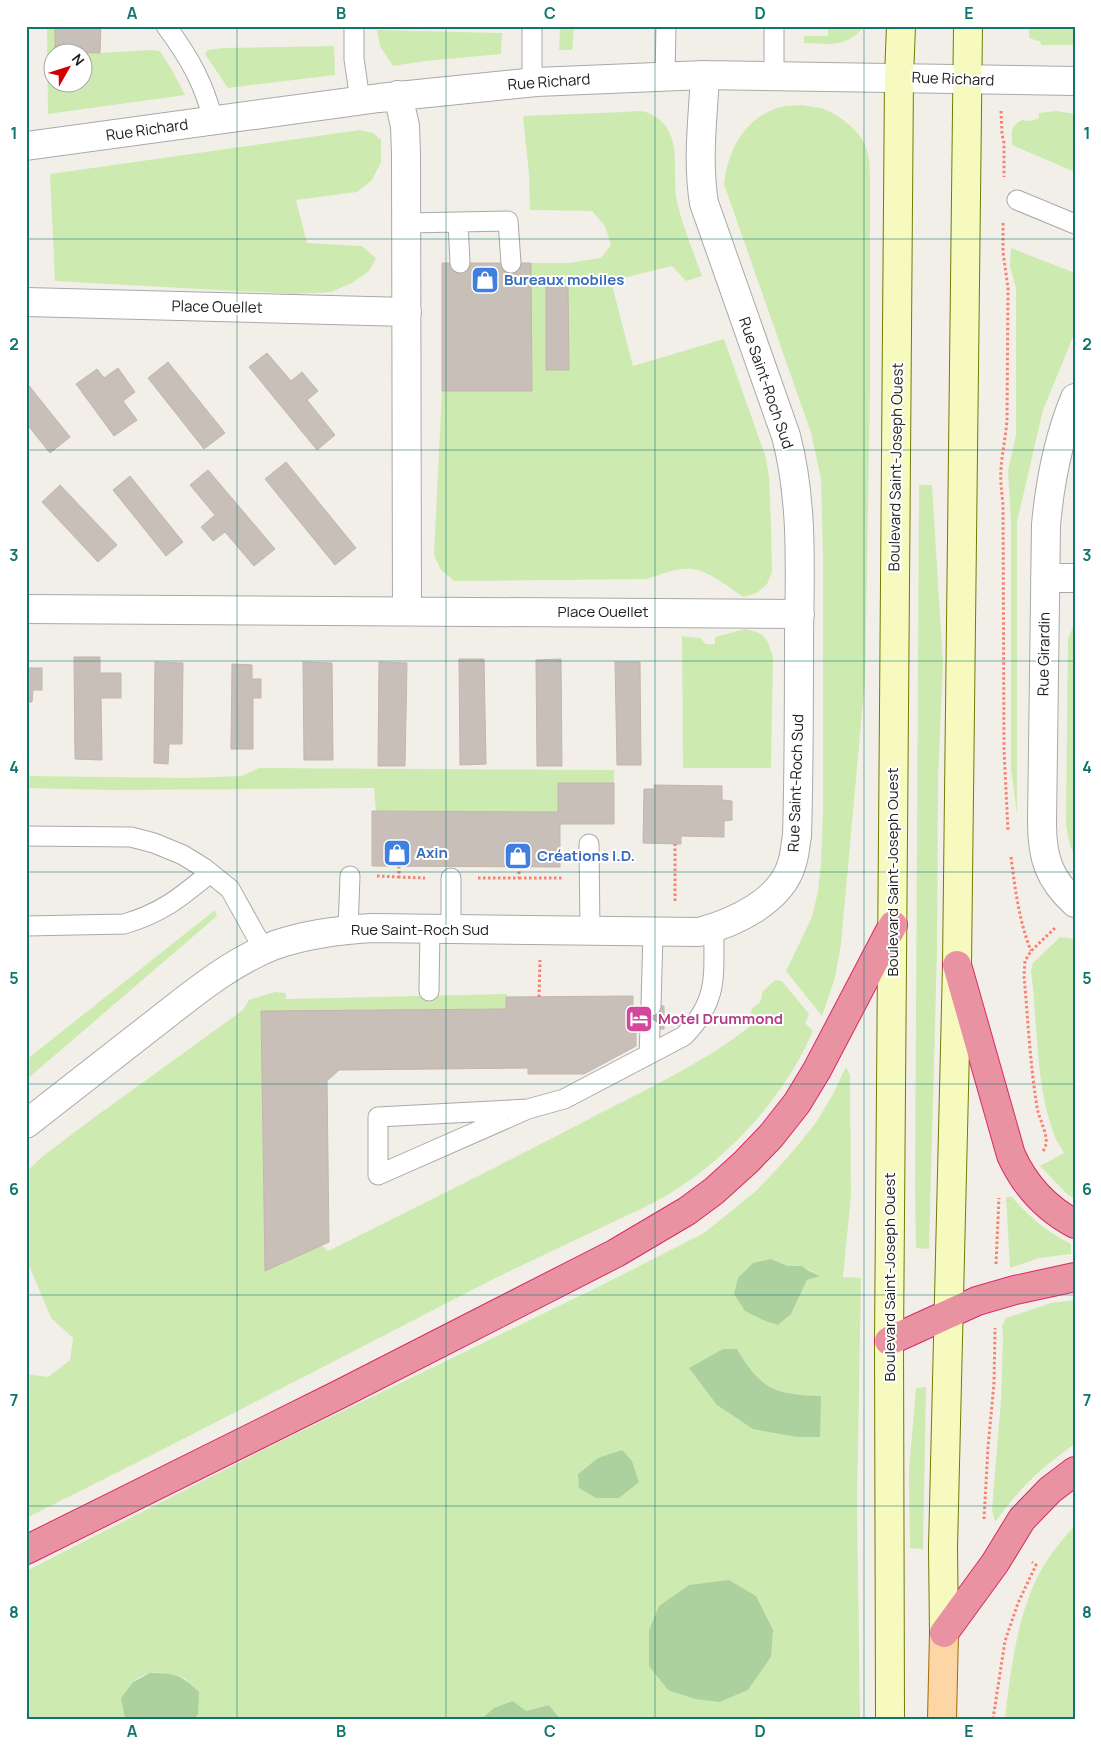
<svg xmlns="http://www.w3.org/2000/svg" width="1101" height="1745" viewBox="0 0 1101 1745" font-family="Manrope,sans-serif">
  <rect width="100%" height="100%" fill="#f2efe9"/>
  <!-- grass -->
  <path fill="#cdebb0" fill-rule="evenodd" d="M 47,26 L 55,26 L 56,52 L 100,53 L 152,50 L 160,51 L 172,70 L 185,95 L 48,114 ZM 52,52 L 82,52 L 82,82 L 52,82 Z
    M 560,26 L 574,26 L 572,50 L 559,50 Z
    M 828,26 L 865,26 C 845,48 832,44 804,43 L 804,36 L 828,36 Z
    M 1029,28 L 1075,28 L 1075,45 L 1041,45 L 1041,42 L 1029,38 Z
    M 377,30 L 502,33 L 501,54 L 425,61 L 393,66 L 380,46 Z
    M 334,46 L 335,75 L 228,88 L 205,54 L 208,50 L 223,48 Z
    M 800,105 C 807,106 813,107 820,108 C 836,112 860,130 866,147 C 870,158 870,169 870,181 L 870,392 L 865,680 L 841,944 L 835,978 L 822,1016 L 786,971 L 812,917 L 818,891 L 821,863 L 823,814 L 823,557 L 821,479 L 811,433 L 724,184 C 728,149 745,117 781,107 C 787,105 794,106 800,105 Z
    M 1056,111 L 1075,114 L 1075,172 L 1012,145 C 1012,132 1009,127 1022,120 L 1030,121 L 1039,118 L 1039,113 Z
    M 625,112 C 632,112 642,110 648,113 C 688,130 669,174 678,206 C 684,230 694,253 702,276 L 686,281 L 672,266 L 611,281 L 633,366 L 724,339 L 766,458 L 769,477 L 771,521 L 772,572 L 767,584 L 757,593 L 743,597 C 727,586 711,572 692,569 C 677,567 659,575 646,579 L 454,581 L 441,570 L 434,555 L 442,391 L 532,391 L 531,263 L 568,263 L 601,258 L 611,245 L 605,226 L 592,211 L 530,210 L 529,174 L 523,116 Z
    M 360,130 L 373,133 L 381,140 L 381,162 L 372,180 L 357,192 L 296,200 L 307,243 L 362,246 L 376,258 L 369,271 L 352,283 L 331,292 L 295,294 L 55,281 L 50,174 Z
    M 1011,248 L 1075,273 L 1075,332 L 1043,410 L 1017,522 L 1017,815 L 1011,768 L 1011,520 L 1008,471 L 1016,435 L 1016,288 L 1010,267 Z
    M 919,485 L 932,485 L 943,664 L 938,777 L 937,950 L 929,1249 L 916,1248 L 915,1188 Z
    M 1075,622 L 1075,856 L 1070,846 L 1066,825 L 1068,639 Z
    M 745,629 C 765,633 767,637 773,657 L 771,768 L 683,768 L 682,636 L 700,638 L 706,644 L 715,644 L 715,637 Z
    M 259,768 L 614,770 L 614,783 L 558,783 L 558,812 L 376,811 L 374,788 L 114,790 L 26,788 L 26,776 L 188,778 L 242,776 Z
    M 215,910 L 217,916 L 26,1080 L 26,1060 Z
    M 1060,937 L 1075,939 L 1075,1199 L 1068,1195 L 1040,1166 L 1064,1153 C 1060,1146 1055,1139 1053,1132 C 1035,1081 1038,1024 1031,971 L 1033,963 Z
    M 775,980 L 782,981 L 809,1014 L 805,1023 L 813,1031 C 786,1093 737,1149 680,1187 C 658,1202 632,1213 609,1224 C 563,1246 517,1267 472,1290 C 324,1366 176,1444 26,1518 L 26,1374 L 48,1377 L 70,1360 L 73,1338 L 51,1318 L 26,1258 L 26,1172 L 42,1157 L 88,1122 L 243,1010 L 249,1000 L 275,992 L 286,993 L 286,999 L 507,994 L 506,1009 L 261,1012 L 265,1271 L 322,1245 L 328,1251 C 415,1208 503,1164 589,1119 C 645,1090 704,1063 753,1024 L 750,1018 L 752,1008 C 760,1004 762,1001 762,992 Z
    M 846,1067 L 850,1075 L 851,1195 L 843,1277 L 861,1278 L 857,1503 L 860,1719 L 560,1719 L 549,1705 L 526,1711 L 494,1708 L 481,1719 L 195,1719 L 198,1714 L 186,1679 C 168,1672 149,1668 133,1682 C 129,1686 125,1693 122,1698 L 125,1719 L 26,1719 L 26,1571 L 277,1443 L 604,1284 L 704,1233 L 756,1191 L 788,1157 L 815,1124 L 832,1096 ZM 771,1259 L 788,1266 L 802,1266 L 819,1276 L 807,1280 L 791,1314 ZM 737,1349 C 762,1391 774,1394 821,1396 L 717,1405 ZM 771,1657 L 748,1690 L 720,1702 Z
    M 1006,1197 L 1012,1197 C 1029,1217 1047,1232 1071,1244 L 1071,1254 L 1039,1258 L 1010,1268 Z
    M 1075,1300 L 1075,1444 C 1041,1467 1019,1489 995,1522 L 992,1510 L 1001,1401 L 1003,1337 L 1002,1326 L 1006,1318 L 1051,1303 Z
    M 926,1387 L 923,1549 L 910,1548 L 909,1469 L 916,1388 Z
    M 1075,1525 L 1075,1719 L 1005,1719 C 1010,1674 1017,1618 1037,1578 C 1046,1559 1061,1541 1075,1525 Z"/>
  <!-- forest -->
  <path fill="#add19e" d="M 771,1259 L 788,1266 L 802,1266 L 809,1271 L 820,1276 L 807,1280 L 791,1314 L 778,1325 L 763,1320 L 745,1311 L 734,1294 L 738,1278 L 753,1263 Z
    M 723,1349 L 737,1349 C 762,1391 775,1394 821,1396 L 820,1437 L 797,1437 L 753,1429 L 717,1405 L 689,1368 Z
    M 622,1450 L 632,1461 L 639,1482 L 619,1498 L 596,1498 L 579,1488 L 578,1474 L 598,1458 Z
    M 729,1580 L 756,1596 L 773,1630 L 771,1657 L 748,1690 L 720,1702 L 695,1699 L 668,1690 L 649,1666 L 649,1630 L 659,1606 L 689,1585 Z
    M 150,1673 C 175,1673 180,1674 199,1692 L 198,1714 L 195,1719 L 125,1719 L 121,1698 L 133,1682 Z
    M 513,1701 L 526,1711 L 549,1705 L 560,1719 L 481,1719 L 494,1708 Z"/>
  <!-- building -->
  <path fill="#c7bfb8" stroke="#c4b6ab" d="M 55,26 L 101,26 L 100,53 L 55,52 Z
    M 442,263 L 531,263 L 532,391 L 442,391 Z
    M 546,285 L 568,285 L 569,370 L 546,370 Z
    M 267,353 L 291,381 L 302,372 L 318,391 L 307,400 L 335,435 L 317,450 L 249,367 Z
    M 168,362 L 225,433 L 204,449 L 148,378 Z
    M 118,368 L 135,392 L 123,401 L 137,420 L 114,436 L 76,384 L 97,369 L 104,378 Z
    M 26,382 L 70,437 L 50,453 L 26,423 Z
    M 286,462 L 356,548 L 335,565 L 265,479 Z
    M 208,470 L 275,549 L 254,566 L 225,532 L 213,541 L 201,527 L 215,515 L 190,485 Z
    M 130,476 L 183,542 L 166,556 L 113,490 Z
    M 60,485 L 117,545 L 98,562 L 42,502 Z
    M 74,657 L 100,657 L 100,673 L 121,673 L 121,698 L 101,698 L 102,760 L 75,759 Z
    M 459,659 L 484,659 L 486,764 L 460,765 Z
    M 561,659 L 562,766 L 537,766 L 536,660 Z
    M 155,662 L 183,663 L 182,744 L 169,744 L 168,764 L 154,763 Z
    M 303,662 L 332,663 L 333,760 L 304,760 Z
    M 379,662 L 407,663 L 405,766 L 378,766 Z
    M 615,662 L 640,662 L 641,765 L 617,765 Z
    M 232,664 L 252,665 L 252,679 L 261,679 L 261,698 L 253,698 L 253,749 L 231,749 Z
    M 26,668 L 42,668 L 42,690 L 33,690 L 32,702 L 26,702 Z
    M 558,783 L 614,783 L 614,824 L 560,824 L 560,867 L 372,866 L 372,811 L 558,812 Z
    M 654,785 L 722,786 L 722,800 L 732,801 L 732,820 L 724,821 L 724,837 L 681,836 L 681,844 L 643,843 L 644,789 L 655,789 Z
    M 633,996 L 633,1006 L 664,1006 L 664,1029 L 636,1029 L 636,1046 L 584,1074 L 528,1074 L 528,1068 L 339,1070 L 327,1081 L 329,1242 L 265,1271 L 261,1011 L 506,1009 L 506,997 Z"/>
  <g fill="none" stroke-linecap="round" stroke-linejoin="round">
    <!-- lane casing -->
    <g stroke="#a9a9a9" stroke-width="21">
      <path id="lane" d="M 166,26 C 189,57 204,83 213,120
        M 354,26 L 354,59 L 360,100
        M 532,26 L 532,83
        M 774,26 L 774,75
        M 665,75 L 666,26
        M 1017,200 L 1075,224
        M 458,222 L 460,263
        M 407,223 L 508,221 L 511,263
        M 26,836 L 131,837 L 154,843 L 183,855 L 204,868 L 230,889 L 264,950
        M 589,844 L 590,931
        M 451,878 L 451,929
        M 26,926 L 124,924 C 162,913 181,897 210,873
        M 348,929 L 350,876
        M 429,991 L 430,929
        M 651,1006 L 653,932
        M 649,1054 L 650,1029
        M 528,1109 L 378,1175 L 378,1117 L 528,1109 L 564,1099 L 684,1036 C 720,999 713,975 714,928"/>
    </g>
    <!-- street casing -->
    <g stroke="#a9a9a9" stroke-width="30">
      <path id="street" d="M 398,95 L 405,126 L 406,154 L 407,610
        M 26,146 L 379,98 L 536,82 L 705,75 L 1075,81
        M 26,302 L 407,312
        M 1075,398 C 1058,439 1050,481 1046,525 L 1042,823 C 1042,858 1049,879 1075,903
        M 1045,578 L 1075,578
        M 26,609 L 800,614
        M 26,1124 C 67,1092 108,1060 149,1028 C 188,998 228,963 275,945 C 307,934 338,930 372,928 L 699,932 C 734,923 782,901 792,863 C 795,855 795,845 797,836 C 799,769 799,702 799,636 C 800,569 803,500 786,436 L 704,203 C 697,161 703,117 705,75"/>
    </g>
    <!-- secondary casing -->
    <g stroke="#707d05" stroke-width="30">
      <path id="secondary" d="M 944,1633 L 943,1548 L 957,965 L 968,26
        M 890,1719 L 889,1341 L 899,77 L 901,26"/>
    </g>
    <!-- primary casing -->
    <g stroke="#a06b00" stroke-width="30">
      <path id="primary" d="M 942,1719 L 944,1633"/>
    </g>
    <!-- highway casing -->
    <g stroke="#dc2a67" stroke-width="30">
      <path id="highway" d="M 957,965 L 1011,1155 C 1025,1186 1045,1208 1075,1224
        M 889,1341 L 977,1301 L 1015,1290 L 1075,1277
        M 26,1550 L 342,1393 L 616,1253 L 687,1211 L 714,1191 L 746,1162 L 771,1136 L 797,1103 L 817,1070 L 893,925
        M 944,1633 L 995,1563 L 1022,1519 L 1050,1490 L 1075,1471"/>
    </g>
    <!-- path -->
    <path stroke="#fa8072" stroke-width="3" stroke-dasharray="2.5 2.5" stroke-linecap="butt" d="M 1001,111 L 1002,134 L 1004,143 L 1004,177
      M 1003,223 L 1003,252 L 1008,288 L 1007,419 C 1006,436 1002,452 1001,470 C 1000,482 1002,493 1003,505 L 1004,750 L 1008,831
      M 1011,857 C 1015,888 1019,921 1031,951
      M 399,866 L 399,877 L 425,878
      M 377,876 L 399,877
      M 478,878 L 519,878 L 519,867
      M 519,878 L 563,878
      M 675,901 L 675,844
      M 539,997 L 540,960
      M 1043,1151 C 1052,1139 1039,1121 1037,1107 C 1030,1064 1028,1019 1024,976 L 1025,961 L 1031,951 L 1055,928
      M 996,1264 L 999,1198
      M 984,1519 L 988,1447 L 994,1383 L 995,1328
      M 993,1719 L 1005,1641 L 1018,1603 L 1036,1565 L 1032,1562"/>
    <!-- lane -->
    <use href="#lane" stroke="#fff" stroke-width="19"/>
    <!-- street -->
    <use href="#street" stroke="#fff" stroke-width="28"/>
    <!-- secondary -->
    <use href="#secondary" stroke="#f7fabf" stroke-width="28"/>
    <!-- primary -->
    <use href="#primary" stroke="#fcd6a4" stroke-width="28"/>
    <!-- highway -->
    <use href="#highway" stroke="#e892a2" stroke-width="28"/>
  </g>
  <!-- grid -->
  <path fill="none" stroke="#0f766e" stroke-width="1" stroke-opacity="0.55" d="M 237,26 L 237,1719M 446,26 L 446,1719M 655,26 L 655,1719M 864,26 L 864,1719M 26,239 L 1075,239M 26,450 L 1075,450M 26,661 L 1075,661M 26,872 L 1075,872M 26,1084 L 1075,1084M 26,1295 L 1075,1295M 26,1506 L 1075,1506"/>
  <!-- icons -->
  <defs>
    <g id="shop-square" transform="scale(1.4375)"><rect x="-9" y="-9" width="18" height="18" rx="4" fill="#3f7fe0" stroke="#fff"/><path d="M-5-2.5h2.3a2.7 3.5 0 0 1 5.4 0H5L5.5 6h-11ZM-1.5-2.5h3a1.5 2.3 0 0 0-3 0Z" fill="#fff"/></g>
    <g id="hotel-square" transform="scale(1.4375)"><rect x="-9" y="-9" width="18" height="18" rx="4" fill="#d1479c" stroke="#fff"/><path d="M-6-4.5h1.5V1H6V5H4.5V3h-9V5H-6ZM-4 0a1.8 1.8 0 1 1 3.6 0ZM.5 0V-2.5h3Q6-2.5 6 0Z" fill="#fff"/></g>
  </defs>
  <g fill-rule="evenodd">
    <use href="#shop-square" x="485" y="280"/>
    <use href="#shop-square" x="397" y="853"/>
    <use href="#shop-square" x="518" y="856"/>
    <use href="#hotel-square" x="639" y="1019"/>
  </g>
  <g text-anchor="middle" stroke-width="4" stroke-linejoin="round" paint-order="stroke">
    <!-- street labels -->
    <g font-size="15" fill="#222" stroke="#fff">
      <text transform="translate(953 79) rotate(2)" y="5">Rue Richard</text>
      <text transform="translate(549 82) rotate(-4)" y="5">Rue Richard</text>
      <text transform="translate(147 130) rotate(-8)" y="5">Rue Richard</text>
      <text transform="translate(217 307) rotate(1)" y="5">Place Ouellet</text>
      <text transform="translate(766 383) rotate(71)" y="5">Rue Saint-Roch Sud</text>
      <text transform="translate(896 467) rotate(-89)" y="5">Boulevard Saint-Joseph Ouest</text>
      <text x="603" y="617">Place Ouellet</text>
      <text transform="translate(1044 654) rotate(-89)" y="5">Rue Girardin</text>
      <text transform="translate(796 783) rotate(-88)" y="5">Rue Saint-Roch Sud</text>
      <text transform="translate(893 872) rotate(-90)" y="5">Boulevard Saint-Joseph Ouest</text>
      <text x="420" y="935">Rue Saint-Roch Sud</text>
      <text transform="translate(890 1277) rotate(-90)" y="5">Boulevard Saint-Joseph Ouest</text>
    </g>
    <!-- shop labels -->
    <g font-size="15" font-weight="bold" fill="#366cbe" stroke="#fff" text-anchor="start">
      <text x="504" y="285">Bureaux mobiles</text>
      <text x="416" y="858">Axin</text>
      <text x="537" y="861">Créations I.D.</text>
    </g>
    <!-- hotel labels -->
    <g font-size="15" font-weight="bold" fill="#b23c85" stroke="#fff" text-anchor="start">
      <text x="658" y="1024">Motel Drummond</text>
    </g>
  </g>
  <!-- border -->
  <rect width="1101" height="1745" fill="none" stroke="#ffffff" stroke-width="55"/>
  <!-- north arrow -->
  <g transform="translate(68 68) rotate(51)"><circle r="24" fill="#ffffff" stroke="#a7a7a7"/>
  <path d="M0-4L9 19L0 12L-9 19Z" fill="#d40000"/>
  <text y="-8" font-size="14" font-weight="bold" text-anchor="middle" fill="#222222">N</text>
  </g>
  <rect x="28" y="28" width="1046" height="1690" fill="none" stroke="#0f766e" stroke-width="2"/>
  <g font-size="16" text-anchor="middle" font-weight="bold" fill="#0f766e">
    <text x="132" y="19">A</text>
    <text x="341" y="19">B</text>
    <text x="550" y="19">C</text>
    <text x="760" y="19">D</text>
    <text x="969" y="19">E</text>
    <text x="14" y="139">1</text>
    <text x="1087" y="139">1</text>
    <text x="14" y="350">2</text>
    <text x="1087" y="350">2</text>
    <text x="14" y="561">3</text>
    <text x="1087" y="561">3</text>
    <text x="14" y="773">4</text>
    <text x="1087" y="773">4</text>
    <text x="14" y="984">5</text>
    <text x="1087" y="984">5</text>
    <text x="14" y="1195">6</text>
    <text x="1087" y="1195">6</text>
    <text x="14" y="1406">7</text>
    <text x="1087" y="1406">7</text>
    <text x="14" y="1618">8</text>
    <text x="1087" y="1618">8</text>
    <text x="132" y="1737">A</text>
    <text x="341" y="1737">B</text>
    <text x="550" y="1737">C</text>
    <text x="760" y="1737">D</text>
    <text x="969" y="1737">E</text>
  </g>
</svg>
